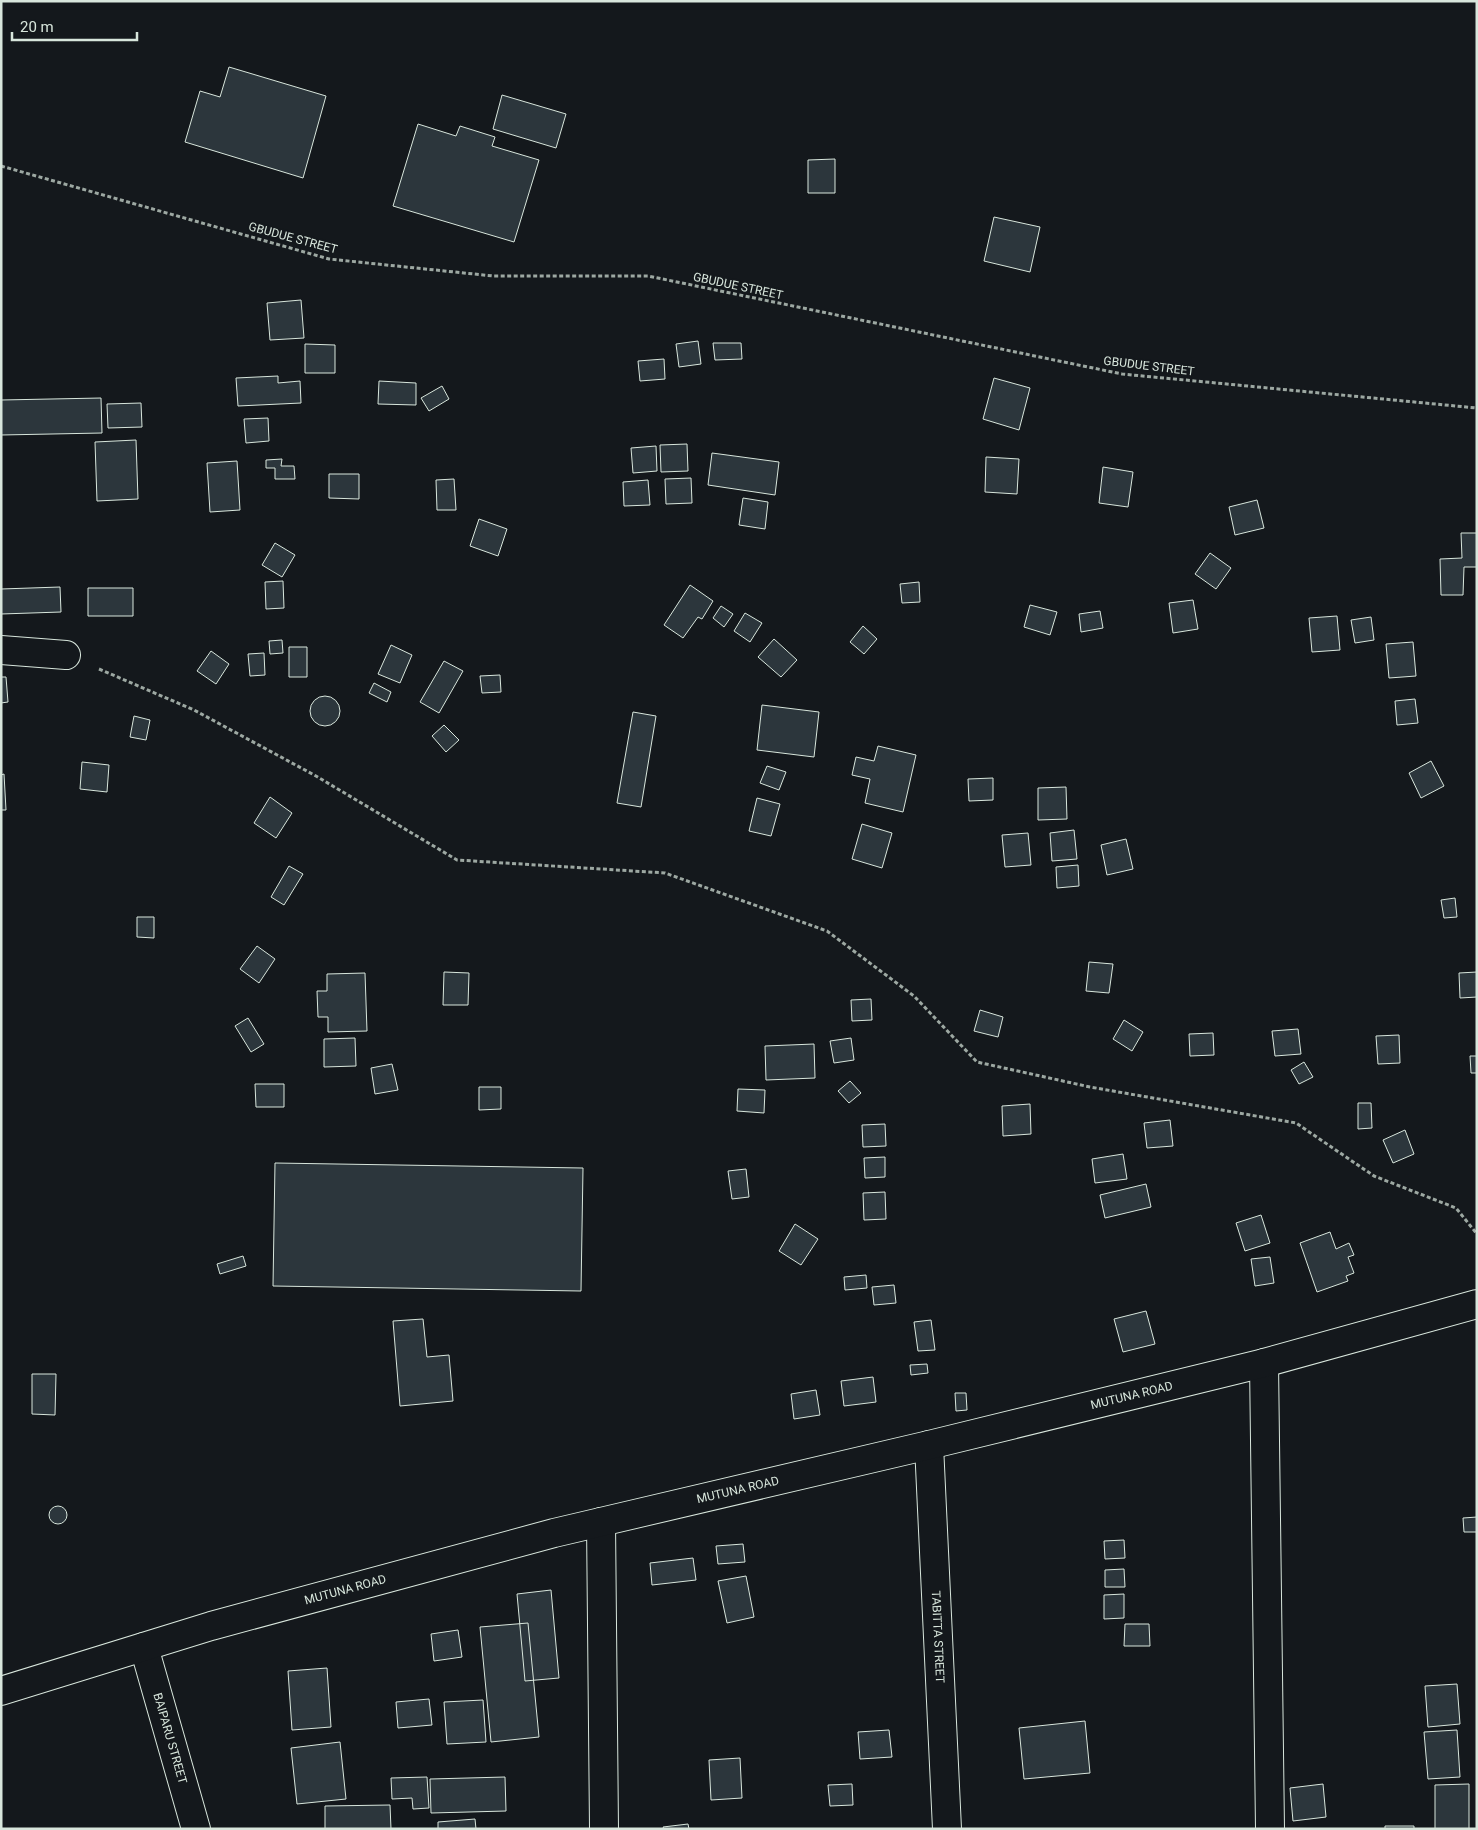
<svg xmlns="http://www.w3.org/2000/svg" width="1478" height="1830" viewBox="0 0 1478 1830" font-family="Roboto,sans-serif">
  <rect width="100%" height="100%" fill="#14181c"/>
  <!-- building -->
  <path fill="#2c363c" stroke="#d8e6dc" d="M 229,67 L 326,96 L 303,178 L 185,142 L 200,91 L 220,97 Z
    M 502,95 L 566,114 L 556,148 L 493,129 Z
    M 418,124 L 456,136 L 460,126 L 495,137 L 492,146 L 539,160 L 514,242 L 393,206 Z
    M 835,159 L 835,193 L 808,193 L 808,160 Z
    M 994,217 L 1040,227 L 1030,272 L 984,261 Z
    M 301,300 L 304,338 L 270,340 L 267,303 Z
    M 698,341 L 701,364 L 679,367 L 676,344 Z
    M 713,343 L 741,343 L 742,359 L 715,360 Z
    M 305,344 L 335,345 L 335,373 L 305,373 Z
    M 664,359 L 665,379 L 640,381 L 638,361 Z
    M 278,376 L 278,383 L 300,381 L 301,403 L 238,406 L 236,378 Z
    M 994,378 L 1030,388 L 1019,430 L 983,419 Z
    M 379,381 L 416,383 L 416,405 L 378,404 Z
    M 442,386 L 449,399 L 429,411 L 421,398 Z
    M 101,398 L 102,433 L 1,435 L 1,400 Z
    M 141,403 L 142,427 L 108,428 L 107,404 Z
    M 268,418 L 269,441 L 246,443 L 244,419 Z
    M 136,440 L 138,499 L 97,501 L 95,442 Z
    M 687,444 L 688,471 L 661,472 L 660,445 Z
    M 656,446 L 657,471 L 633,473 L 631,448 Z
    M 712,453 L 779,462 L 775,495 L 708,485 Z
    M 986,457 L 1019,459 L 1017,494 L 985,492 Z
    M 282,459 L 281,466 L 294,466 L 295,479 L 275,479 L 275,468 L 266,468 L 266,460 Z
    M 237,461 L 240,510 L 210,512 L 207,463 Z
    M 1103,467 L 1133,472 L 1128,507 L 1099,503 Z
    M 329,474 L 359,474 L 359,499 L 329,498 Z
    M 691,478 L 692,503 L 666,504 L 665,479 Z
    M 454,479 L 456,510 L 437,510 L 436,480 Z
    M 648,480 L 650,505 L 624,506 L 623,482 Z
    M 743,498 L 768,502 L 765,529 L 739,525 Z
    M 1257,500 L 1264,528 L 1235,535 L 1229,507 Z
    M 479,519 L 507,529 L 498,556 L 470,546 Z
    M 1461,533 L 1477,533 L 1477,567 L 1464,567 L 1463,595 L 1441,595 L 1440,559 L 1462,558 Z
    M 275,543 L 295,555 L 282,577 L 262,565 Z
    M 1210,553 L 1231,568 L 1216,589 L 1195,574 Z
    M 283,581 L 284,608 L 266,609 L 265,582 Z
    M 919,582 L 920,602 L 902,603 L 900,584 Z
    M 690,585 L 713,601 L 702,619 L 698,617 L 683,638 L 664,625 Z
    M 60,587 L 61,612 L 1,614 L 1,589 Z
    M 88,588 L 133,588 L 133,616 L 88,616 Z
    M 1193,600 L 1198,629 L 1173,633 L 1169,603 Z
    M 1030,605 L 1057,612 L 1050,635 L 1024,627 Z
    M 721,606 L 733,614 L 724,627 L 713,618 Z
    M 1100,611 L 1103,628 L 1081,632 L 1079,614 Z
    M 745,613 L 762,623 L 750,642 L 734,631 Z
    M 1337,616 L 1340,650 L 1312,652 L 1309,618 Z
    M 1371,617 L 1374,640 L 1355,643 L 1351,620 Z
    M 863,626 L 877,639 L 864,654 L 850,642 Z
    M 774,639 L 797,660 L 781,677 L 758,657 Z
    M 282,640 L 283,653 L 270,654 L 269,641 Z
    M 1413,642 L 1416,676 L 1389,678 L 1386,644 Z
    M 391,645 L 412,655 L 400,683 L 378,674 Z
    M 289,647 L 307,647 L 307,677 L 289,677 Z
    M 211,651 L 229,664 L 216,684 L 197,671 Z
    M 264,653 L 265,675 L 250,676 L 248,654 Z
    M 444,661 L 463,671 L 439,713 L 420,702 Z
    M 500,675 L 501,692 L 482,693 L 480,676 Z
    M 1,677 L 6,677 L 8,702 L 1,703 Z
    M 374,683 L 391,692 L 387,702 L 369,693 Z
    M310 711a15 15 0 1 1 30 0a15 15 0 1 1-30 0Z
    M 1415,699 L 1418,723 L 1397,725 L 1395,701 Z
    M 762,705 L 819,712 L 814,757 L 757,750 Z
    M 633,712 L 656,716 L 641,807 L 617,803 Z
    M 134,716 L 150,720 L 146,740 L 130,737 Z
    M 444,725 L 459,740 L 446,752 L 432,736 Z
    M 878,746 L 916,755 L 903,812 L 865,803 L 870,779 L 852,775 L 856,757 L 874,761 Z
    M 1431,761 L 1444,786 L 1421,798 L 1409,773 Z
    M 82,762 L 109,765 L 107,792 L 80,789 Z
    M 767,766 L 786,772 L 779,790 L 760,783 Z
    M 4,774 L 6,810 L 1,810 L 1,775 Z
    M 993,778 L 993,800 L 969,801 L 968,779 Z
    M 1066,787 L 1067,819 L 1038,820 L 1038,788 Z
    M 270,797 L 292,813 L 276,838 L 254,823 Z
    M 757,798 L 780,804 L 771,836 L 749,831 Z
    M 862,824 L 892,833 L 882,868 L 852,859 Z
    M 1074,830 L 1077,859 L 1052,861 L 1050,833 Z
    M 1028,833 L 1031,865 L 1005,867 L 1002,835 Z
    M 1126,839 L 1133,869 L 1107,875 L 1101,845 Z
    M 1078,865 L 1079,886 L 1057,888 L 1056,867 Z
    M 289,866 L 303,874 L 284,905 L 271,897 Z
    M 1455,898 L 1457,917 L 1444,918 L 1441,900 Z
    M 137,917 L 154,917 L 154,938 L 137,937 Z
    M 257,946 L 275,959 L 259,983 L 240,969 Z
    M 1089,962 L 1113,964 L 1109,993 L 1086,991 Z
    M 444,972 L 469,973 L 468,1005 L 443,1005 Z
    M 1477,972 L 1477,997 L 1460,998 L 1459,973 Z
    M 365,973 L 367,1031 L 328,1032 L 328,1017 L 318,1017 L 317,991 L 327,991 L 327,974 Z
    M 871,999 L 872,1020 L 852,1021 L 851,1000 Z
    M 980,1010 L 1003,1017 L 998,1037 L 974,1031 Z
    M 248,1018 L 264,1044 L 251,1052 L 235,1026 Z
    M 1124,1020 L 1143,1032 L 1132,1051 L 1113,1039 Z
    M 1298,1029 L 1301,1054 L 1275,1056 L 1272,1031 Z
    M 1213,1033 L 1214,1055 L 1190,1056 L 1189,1034 Z
    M 1399,1035 L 1400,1063 L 1378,1064 L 1376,1036 Z
    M 355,1038 L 356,1066 L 324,1067 L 324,1039 Z
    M 851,1038 L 854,1060 L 834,1063 L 830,1041 Z
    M 814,1044 L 815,1078 L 766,1080 L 765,1046 Z
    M 1470,1056 L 1477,1056 L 1477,1073 L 1471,1073 Z
    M 1304,1062 L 1313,1077 L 1299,1084 L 1291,1070 Z
    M 392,1064 L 398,1090 L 375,1094 L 371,1068 Z
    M 850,1081 L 861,1093 L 849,1103 L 838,1091 Z
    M 255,1084 L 284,1084 L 284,1107 L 256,1107 Z
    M 479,1087 L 501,1087 L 501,1109 L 479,1110 Z
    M 738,1089 L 765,1090 L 764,1113 L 737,1111 Z
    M 1358,1103 L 1371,1103 L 1372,1128 L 1358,1129 Z
    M 1030,1104 L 1031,1134 L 1003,1136 L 1002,1106 Z
    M 1170,1120 L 1173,1146 L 1147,1148 L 1144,1123 Z
    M 885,1124 L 886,1146 L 863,1147 L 862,1125 Z
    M 1405,1130 L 1414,1154 L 1393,1163 L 1383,1140 Z
    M 1123,1154 L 1127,1179 L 1095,1183 L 1092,1159 Z
    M 885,1157 L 885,1177 L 865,1178 L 864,1158 Z
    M 275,1163 L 583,1168 L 581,1291 L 273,1286 Z
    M 746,1169 L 749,1197 L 732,1199 L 728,1171 Z
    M 1146,1184 L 1151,1207 L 1105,1218 L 1100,1195 Z
    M 885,1192 L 886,1219 L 864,1220 L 863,1193 Z
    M 1261,1215 L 1270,1243 L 1245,1251 L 1236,1223 Z
    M 795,1224 L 818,1239 L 801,1265 L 779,1251 Z
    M 1330,1232 L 1336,1249 L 1349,1243 L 1354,1255 L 1348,1257 L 1354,1273 L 1346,1276 L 1348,1281 L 1317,1292 L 1300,1243 Z
    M 243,1256 L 246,1266 L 220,1274 L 217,1264 Z
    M 1270,1257 L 1274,1283 L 1255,1286 L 1251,1259 Z
    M 866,1275 L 867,1288 L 845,1290 L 844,1277 Z
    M 894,1285 L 896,1303 L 874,1305 L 872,1287 Z
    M 1146,1311 L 1155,1344 L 1123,1352 L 1114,1319 Z
    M 423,1319 L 427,1357 L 449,1355 L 453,1401 L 400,1406 L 393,1321 Z
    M 931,1320 L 935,1350 L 918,1351 L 914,1322 Z
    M 927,1364 L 928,1373 L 911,1375 L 910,1365 Z
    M 32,1374 L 56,1374 L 55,1415 L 32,1414 Z
    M 873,1377 L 876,1402 L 844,1406 L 841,1381 Z
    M 816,1390 L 820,1415 L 794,1419 L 791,1394 Z
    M 955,1393 L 966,1393 L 967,1410 L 956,1411 Z
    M49 1515a9 9 0 1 1 18 0a9 9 0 1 1-18 0Z
    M 1477,1517 L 1477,1532 L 1464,1532 L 1463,1518 Z
    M 1124,1540 L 1125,1558 L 1105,1559 L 1104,1541 Z
    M 743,1544 L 745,1562 L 718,1564 L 716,1546 Z
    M 693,1558 L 696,1580 L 652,1585 L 650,1563 Z
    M 1124,1569 L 1125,1587 L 1105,1587 L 1105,1570 Z
    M 746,1576 L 754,1617 L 727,1623 L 718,1581 Z
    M 551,1590 L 559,1678 L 525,1681 L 517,1594 Z
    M 1124,1594 L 1124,1618 L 1104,1619 L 1104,1595 Z
    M 528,1623 L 539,1737 L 491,1742 L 480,1627 Z
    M 1125,1624 L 1149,1624 L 1150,1646 L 1124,1646 Z
    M 458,1630 L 462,1657 L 434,1661 L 431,1634 Z
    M 327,1668 L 331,1727 L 292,1730 L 288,1671 Z
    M 1457,1684 L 1460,1724 L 1428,1727 L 1425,1686 Z
    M 429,1699 L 432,1725 L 398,1728 L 396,1702 Z
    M 483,1700 L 486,1742 L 447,1744 L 444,1702 Z
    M 1085,1721 L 1090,1773 L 1024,1779 L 1019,1728 Z
    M 889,1730 L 892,1757 L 860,1759 L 858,1732 Z
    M 1457,1730 L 1460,1777 L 1428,1779 L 1424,1732 Z
    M 340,1742 L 346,1799 L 297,1804 L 291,1748 Z
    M 740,1758 L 742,1798 L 711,1800 L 709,1760 Z
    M 427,1777 L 429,1808 L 413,1809 L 412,1798 L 392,1799 L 391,1778 Z
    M 505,1777 L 506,1811 L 431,1813 L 430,1779 Z
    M 852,1784 L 853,1805 L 830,1806 L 828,1785 Z
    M 1323,1784 L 1326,1817 L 1293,1821 L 1290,1788 Z
    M 1469,1784 L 1469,1829 L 1435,1829 L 1435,1785 Z
    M 390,1805 L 391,1829 L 325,1829 L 325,1806 Z
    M 475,1819 L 476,1829 L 438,1829 L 438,1822 Z
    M 688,1824 L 689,1829 L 664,1829 L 663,1827 Z
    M 1385,1826 L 1414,1826 L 1414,1829 L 1385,1829 Z"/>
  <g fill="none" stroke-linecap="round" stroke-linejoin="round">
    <!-- minor casing -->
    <g stroke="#d8e6dc" stroke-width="30">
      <g id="minor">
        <path d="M 1,650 L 66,655"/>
        <path d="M 1264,1363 L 1270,1829"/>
        <path id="s1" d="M 929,1445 L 947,1829"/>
        <path d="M 601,1522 L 604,1829"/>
        <path id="s2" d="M 144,1647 L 196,1829"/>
        <path id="s3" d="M 1,1691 L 211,1626 L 554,1533 L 929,1445 L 1264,1363 L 1477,1304"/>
      </g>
    </g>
    <!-- path -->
    <path stroke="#9da8a2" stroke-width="3" stroke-dasharray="4 2.5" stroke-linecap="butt" d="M 1,166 L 329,259 L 493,276 L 648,276 L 1122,374 L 1477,408
      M 99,669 L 194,710 L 316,776 L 457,860 L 665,873 L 827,931 L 914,996 L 977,1062 L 1090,1087 L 1296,1123 L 1374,1176 L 1456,1208 L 1477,1234"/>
    <!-- minor -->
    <use href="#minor" stroke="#14181c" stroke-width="28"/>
  </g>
  <g text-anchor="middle" stroke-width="4" stroke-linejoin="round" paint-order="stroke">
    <!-- street labels -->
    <g font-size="12" fill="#d8e6dc" stroke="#14181c">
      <text transform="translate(293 238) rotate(15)" y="4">GBUDUE STREET</text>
      <text transform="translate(738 286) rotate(12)" y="4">GBUDUE STREET</text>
      <text transform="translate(1149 366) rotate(7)" y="4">GBUDUE STREET</text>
      <text dy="4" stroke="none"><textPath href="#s3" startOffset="1169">MUTUNA ROAD</textPath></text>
      <text dy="4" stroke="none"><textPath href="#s3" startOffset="764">MUTUNA ROAD</textPath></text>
      <text dy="4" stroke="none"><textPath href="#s3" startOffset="359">MUTUNA ROAD</textPath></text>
      <text dy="4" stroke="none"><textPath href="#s1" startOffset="192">TABITTA STREET</textPath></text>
      <text dy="4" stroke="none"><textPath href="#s2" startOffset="95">BAIPARU STREET</textPath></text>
    </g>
  </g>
  <!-- border -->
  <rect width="1478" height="1830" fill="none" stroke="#d8e6dc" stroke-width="5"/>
  <!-- scale -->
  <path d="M12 32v8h125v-8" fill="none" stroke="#d8e6dc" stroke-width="2.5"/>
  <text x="20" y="32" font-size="15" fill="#d8e6dc" stroke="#14181c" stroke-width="4" paint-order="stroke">20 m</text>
</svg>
